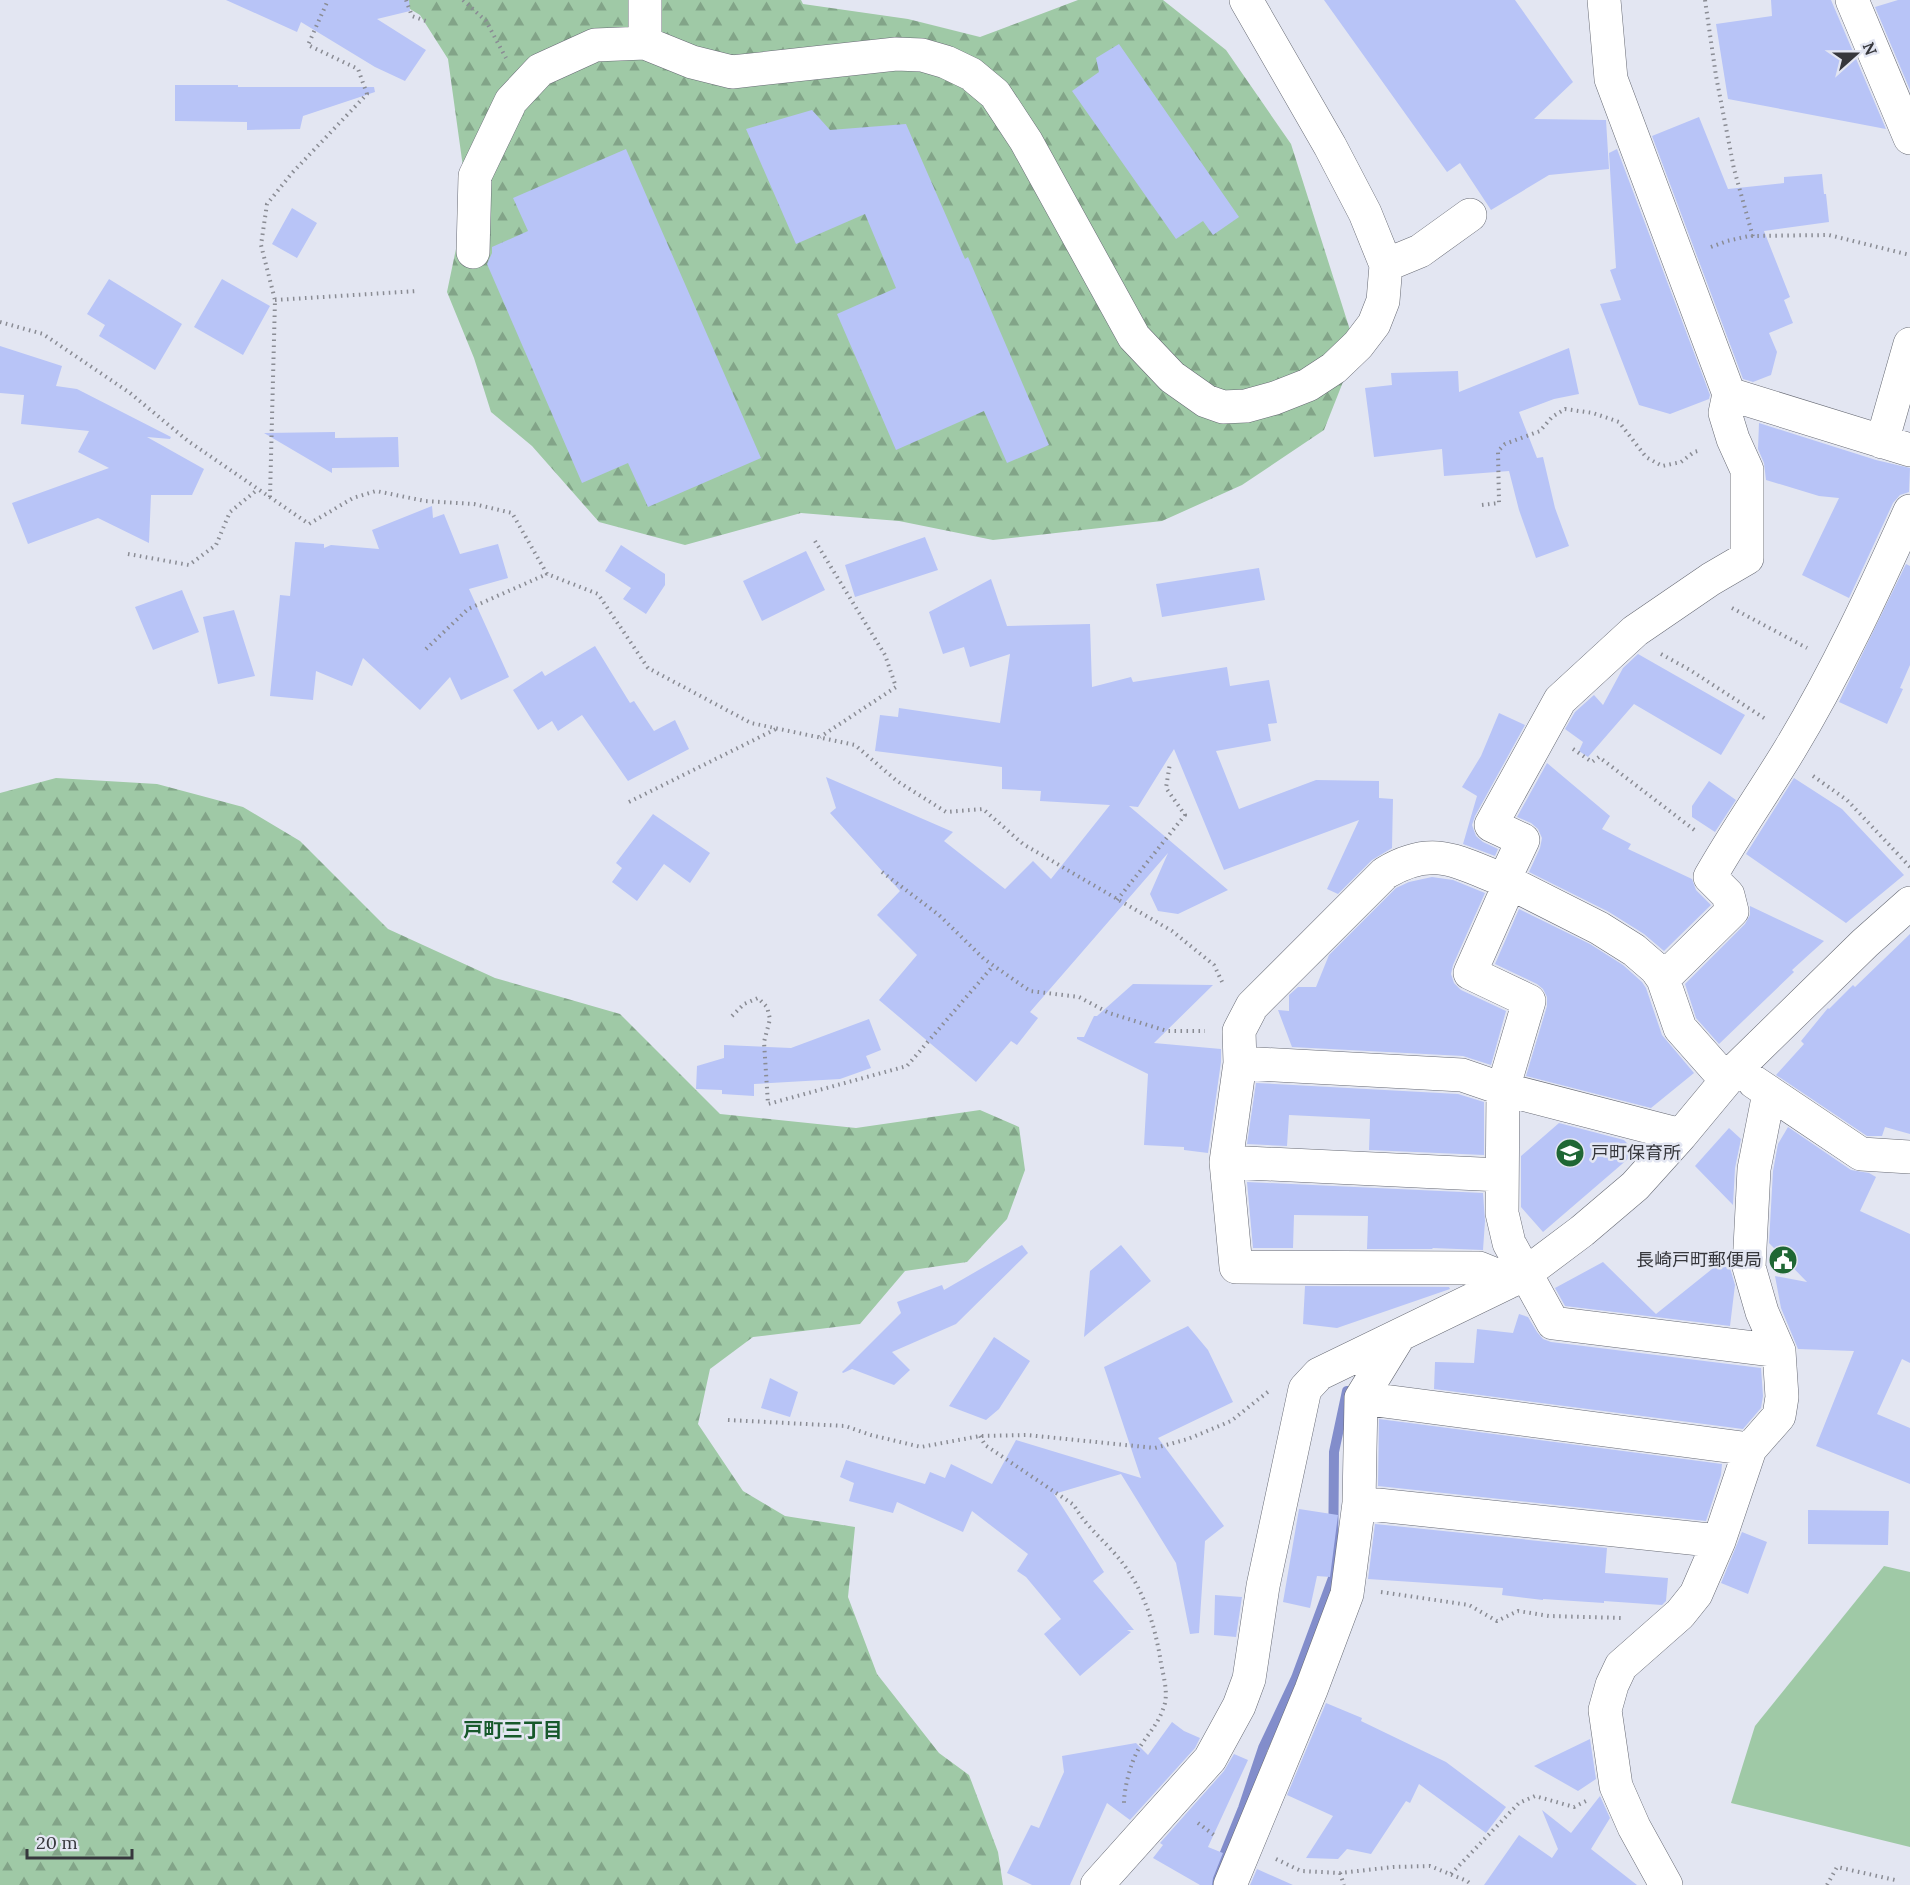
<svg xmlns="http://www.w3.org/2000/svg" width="1910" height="1885" viewBox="0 0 1910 1885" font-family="Lora,'Noto Sans JP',serif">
  <defs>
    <pattern id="forest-firs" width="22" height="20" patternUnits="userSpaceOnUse" patternTransform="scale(1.5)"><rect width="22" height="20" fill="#9fc9a6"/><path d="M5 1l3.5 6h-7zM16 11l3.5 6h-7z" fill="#82a488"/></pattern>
  </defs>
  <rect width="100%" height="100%" fill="#e3e6f2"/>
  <!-- forest -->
  <path fill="url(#forest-firs)" d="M 395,0 L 801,0 L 803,4 L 908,19 L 980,37 L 1078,0 L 1163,0 L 1226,50 L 1291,144 L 1356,349 L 1324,430 L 1242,485 L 1162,521 L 993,540 L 899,521 L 801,513 L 685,545 L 599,522 L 532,446 L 491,412 L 474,358 L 447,292 L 467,196 L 448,59 L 420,15 Z
    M 56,778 L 157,784 L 243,807 L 300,841 L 388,929 L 495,978 L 620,1014 L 720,1114 L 856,1128 L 980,1110 L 1019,1127 L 1025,1170 L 1007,1219 L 967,1262 L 905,1271 L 860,1324 L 753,1337 L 710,1369 L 698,1424 L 743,1491 L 785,1516 L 855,1527 L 848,1597 L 877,1674 L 939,1753 L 969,1775 L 998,1852 L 1003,1885 L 0,1885 L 0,793 Z"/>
  <!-- pitch -->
  <path fill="#9fc9a6" d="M 1884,1566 L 1910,1572 L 1910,1847 L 1731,1803 L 1755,1726 Z"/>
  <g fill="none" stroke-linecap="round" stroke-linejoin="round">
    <!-- stream -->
    <path stroke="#828dcb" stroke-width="10" d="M 1212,1885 L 1243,1808 L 1263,1748 L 1296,1678 L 1333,1578 L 1334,1452 L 1347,1391"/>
  </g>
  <!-- building -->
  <path fill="#b8c4f7" d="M 226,0 L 409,0 L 410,11 L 377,19 L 426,50 L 405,81 L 375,67 L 301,22 L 297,32 Z
    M 1324,0 L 1515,0 L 1573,82 L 1534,119 L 1606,120 L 1609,169 L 1549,175 L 1491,210 L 1460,163 L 1447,172 Z
    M 1771,0 L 1831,0 L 1886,129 L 1728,99 L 1716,24 L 1772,16 Z
    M 1898,0 L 1910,0 L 1910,90 L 1875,7 Z
    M 1119,44 L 1239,217 L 1213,235 L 1203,221 L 1176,239 L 1072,91 L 1099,72 L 1096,58 Z
    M 175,85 L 238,85 L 238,87 L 374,87 L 375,92 L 303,116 L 300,129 L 247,130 L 247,122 L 175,121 Z
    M 812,110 L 830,130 L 906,124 L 965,259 L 968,257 L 1049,445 L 1007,463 L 984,411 L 896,450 L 837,314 L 896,288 L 865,214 L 796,244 L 746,129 Z
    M 1699,117 L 1728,189 L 1784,183 L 1784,177 L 1822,174 L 1824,194 L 1826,194 L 1829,222 L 1764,231 L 1790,297 L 1784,300 L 1793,323 L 1769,333 L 1777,352 L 1771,375 L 1753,382 L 1743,379 L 1652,136 Z
    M 626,149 L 761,458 L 648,507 L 628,463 L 582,483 L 487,264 L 492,253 L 492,247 L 528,231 L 513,198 Z
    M 1617,149 L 1710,395 L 1709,399 L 1670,414 L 1639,405 L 1600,304 L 1621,300 L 1610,270 L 1616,268 L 1609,153 Z
    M 292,208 L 317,223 L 297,258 L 272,244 Z
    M 109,279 L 182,324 L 155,370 L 99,336 L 105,325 L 87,314 Z
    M 222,279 L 270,306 L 243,355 L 194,327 Z
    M 0,346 L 62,366 L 56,386 L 77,389 L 171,437 L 170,439 L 147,437 L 204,469 L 192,495 L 151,495 L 149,543 L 98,518 L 28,544 L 12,503 L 109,468 L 78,452 L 89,431 L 21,424 L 24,395 L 0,393 Z
    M 1569,348 L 1579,394 L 1554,399 L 1519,412 L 1537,458 L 1543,457 L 1555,508 L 1569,546 L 1536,558 L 1519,510 L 1509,471 L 1444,476 L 1442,449 L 1374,457 L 1365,388 L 1392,385 L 1391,373 L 1458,371 L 1459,392 Z
    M 1759,423 L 1876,460 L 1910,468 L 1909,492 L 1900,495 L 1893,503 L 1849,598 L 1802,575 L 1839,498 L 1819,496 L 1766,480 L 1764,463 L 1758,449 Z
    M 335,432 L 335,438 L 398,437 L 399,467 L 332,468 L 332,473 L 264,433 Z
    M 432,506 L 433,518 L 444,514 L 460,554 L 498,544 L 508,578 L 469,589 L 509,677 L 461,700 L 450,677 L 420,710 L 363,658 L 352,686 L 316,671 L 313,700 L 270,696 L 280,595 L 290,596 L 295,542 L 324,544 L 324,548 L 331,545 L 379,549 L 372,530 Z
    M 925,537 L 938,570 L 855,597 L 845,565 Z
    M 621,545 L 665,574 L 665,585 L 646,614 L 623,599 L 631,588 L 605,571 Z
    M 806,551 L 825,590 L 762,621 L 743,581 Z
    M 1906,564 L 1910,566 L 1910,665 L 1900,688 L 1903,689 L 1887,724 L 1839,702 Z
    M 1259,568 L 1265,600 L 1162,617 L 1156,584 Z
    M 991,579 L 1007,626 L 1090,624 L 1092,687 L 1131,677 L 1133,682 L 1227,667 L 1230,686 L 1269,680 L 1277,723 L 1268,724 L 1271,741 L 1216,751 L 1239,809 L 1316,780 L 1379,781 L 1379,798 L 1393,799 L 1392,848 L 1372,860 L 1338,894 L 1327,889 L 1359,820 L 1224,870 L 1174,749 L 1138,807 L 1129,806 L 1228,890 L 1178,914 L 1158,911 L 1150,894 L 1168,853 L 1030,1012 L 1038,1018 L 1017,1045 L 1011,1041 L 976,1082 L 879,1000 L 917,955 L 877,915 L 900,891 L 830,813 L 836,808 L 826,777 L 953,832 L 944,841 L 1005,889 L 1033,861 L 1051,879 L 1110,805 L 1040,801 L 1041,791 L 1002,789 L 1002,767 L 875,751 L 880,715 L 898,717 L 899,708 L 1000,723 L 1010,654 L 970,667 L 964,647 L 943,654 L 929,612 Z
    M 182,590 L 199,632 L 153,650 L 135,607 Z
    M 234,610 L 255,676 L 218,684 L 203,617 Z
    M 595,646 L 630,703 L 634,701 L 654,731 L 675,720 L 689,749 L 628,781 L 582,715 L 558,731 L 552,721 L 538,730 L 513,690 L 542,671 L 545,676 Z
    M 1638,654 L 1745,715 L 1721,755 L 1634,704 L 1588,757 L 1579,751 L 1583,742 L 1565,729 L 1575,712 L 1594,695 L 1603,705 L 1623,668 Z
    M 1499,713 L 1525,725 L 1475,816 L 1472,825 L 1476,836 L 1483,842 L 1498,849 L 1495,856 L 1463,844 L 1477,796 L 1462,787 L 1481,756 Z
    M 1547,763 L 1610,816 L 1602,829 L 1631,844 L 1628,849 L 1692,879 L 1696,890 L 1711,905 L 1664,951 L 1644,934 L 1609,912 L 1529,872 L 1540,848 L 1542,838 L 1538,829 L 1531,823 L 1517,817 Z
    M 1794,778 L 1842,809 L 1904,875 L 1846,923 L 1746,854 Z
    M 1709,781 L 1736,800 L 1715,832 L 1692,817 L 1692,806 Z
    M 653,814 L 710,853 L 690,883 L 664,864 L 637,901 L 612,882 L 622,868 L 616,863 Z
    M 1432,877 L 1453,880 L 1485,893 L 1453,965 L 1451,974 L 1454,983 L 1461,990 L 1506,1011 L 1491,1065 L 1463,1056 L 1292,1047 L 1278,1010 L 1289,1011 L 1289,995 L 1298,987 L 1316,987 L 1329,955 L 1396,888 L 1409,882 Z
    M 1750,906 L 1824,941 L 1792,970 L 1794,972 L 1719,1044 L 1696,1018 L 1685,984 L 1745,924 L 1750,915 Z
    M 1519,909 L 1590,944 L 1623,965 L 1642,982 L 1646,988 L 1662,1035 L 1694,1073 L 1651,1108 L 1526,1076 L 1547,1006 L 1547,997 L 1543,989 L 1537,984 L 1495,964 Z
    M 1910,934 L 1910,1134 L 1885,1127 L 1882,1136 L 1867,1136 L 1776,1075 L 1804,1044 L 1801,1041 L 1828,1008 L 1829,1009 L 1853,985 L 1855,987 Z
    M 1133,984 L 1213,985 L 1154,1043 L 1221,1049 L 1221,1062 L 1208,1153 L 1184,1150 L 1184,1147 L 1144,1145 L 1148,1074 L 1077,1039 L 1077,1037 L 1084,1037 L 1094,1016 L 1097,1016 Z
    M 869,1019 L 881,1050 L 866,1056 L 871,1068 L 840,1079 L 754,1084 L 754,1096 L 722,1094 L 722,1090 L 696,1089 L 697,1066 L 724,1058 L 724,1045 L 791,1048 Z
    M 1256,1083 L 1458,1094 L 1484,1102 L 1484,1155 L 1369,1150 L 1370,1119 L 1289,1115 L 1287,1146 L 1247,1144 Z
    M 1559,1123 L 1624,1140 L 1636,1152 L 1543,1232 L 1521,1207 L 1521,1156 Z
    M 1788,1127 L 1851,1170 L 1869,1173 L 1876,1177 L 1860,1211 L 1910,1234 L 1910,1363 L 1902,1359 L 1877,1414 L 1910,1428 L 1910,1484 L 1816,1446 L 1854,1351 L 1798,1349 L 1781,1308 L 1775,1276 L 1807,1282 L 1769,1243 L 1773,1171 L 1778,1144 Z
    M 1729,1128 L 1741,1139 L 1735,1168 L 1733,1205 L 1695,1166 Z
    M 1247,1182 L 1483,1193 L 1485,1221 L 1483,1250 L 1432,1248 L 1433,1249 L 1367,1249 L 1368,1216 L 1294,1215 L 1293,1248 L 1253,1248 Z
    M 1022,1245 L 1028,1253 L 956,1324 L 892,1352 L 910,1370 L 894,1385 L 852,1369 L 843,1373 L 842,1372 L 901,1313 L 897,1302 L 942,1285 L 944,1290 Z
    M 1121,1245 L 1151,1281 L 1084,1337 L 1090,1271 Z
    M 1603,1262 L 1656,1314 L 1717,1265 L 1730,1268 L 1735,1285 L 1730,1326 L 1565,1306 L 1555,1288 Z
    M 1305,1286 L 1449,1287 L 1450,1289 L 1337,1328 L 1303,1324 Z
    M 1519,1314 L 1528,1317 L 1537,1332 L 1543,1339 L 1551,1342 L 1761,1368 L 1763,1396 L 1761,1408 L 1743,1429 L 1434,1389 L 1435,1362 L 1474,1363 L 1477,1329 L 1513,1333 Z
    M 1188,1326 L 1208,1350 L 1233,1402 L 1158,1438 L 1224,1526 L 1205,1541 L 1199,1633 L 1190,1634 L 1176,1563 L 1121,1474 L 1054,1494 L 1104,1572 L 1093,1581 L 1134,1630 L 1127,1630 L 1131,1632 L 1080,1676 L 1044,1634 L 1061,1619 L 1026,1577 L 1017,1571 L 1028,1554 L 972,1511 L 963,1532 L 897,1502 L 893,1513 L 849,1501 L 854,1483 L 840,1477 L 846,1460 L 925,1484 L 930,1472 L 945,1478 L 951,1464 L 992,1484 L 1016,1440 L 1141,1478 L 1104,1367 Z
    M 994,1337 L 1030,1361 L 999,1409 L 986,1420 L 949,1406 Z
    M 770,1378 L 798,1392 L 790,1417 L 761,1408 Z
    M 1379,1419 L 1722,1464 L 1721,1475 L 1706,1521 L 1378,1486 Z
    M 1299,1509 L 1338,1515 L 1330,1577 L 1317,1576 L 1310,1608 L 1283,1602 Z
    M 1808,1510 L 1889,1511 L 1888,1545 L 1808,1544 Z
    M 1375,1524 L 1607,1548 L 1605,1573 L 1668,1578 L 1666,1601 L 1662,1605 L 1604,1601 L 1604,1603 L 1543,1599 L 1543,1600 L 1502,1595 L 1503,1588 L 1368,1579 Z
    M 1742,1532 L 1767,1542 L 1748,1594 L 1721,1583 Z
    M 1215,1595 L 1242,1597 L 1236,1637 L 1214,1635 Z
    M 1326,1703 L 1362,1718 L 1361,1721 L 1446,1762 L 1506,1807 L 1486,1833 L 1419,1784 L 1410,1803 L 1406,1801 L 1371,1854 L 1347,1849 L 1338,1859 L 1306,1858 L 1333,1816 L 1287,1795 Z
    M 1172,1722 L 1184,1731 L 1200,1738 L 1195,1748 L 1130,1820 L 1107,1803 L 1070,1885 L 1032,1885 L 1007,1873 L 1031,1825 L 1039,1828 L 1064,1772 L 1062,1756 L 1136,1743 L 1148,1755 Z
    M 1590,1739 L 1596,1779 L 1578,1791 L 1534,1766 Z
    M 1234,1754 L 1248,1760 L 1208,1847 L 1223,1853 L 1213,1878 L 1212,1885 L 1200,1885 L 1153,1858 L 1163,1845 L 1160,1843 L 1224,1771 Z
    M 1600,1796 L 1610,1818 L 1591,1849 L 1637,1885 L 1484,1885 L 1519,1835 L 1552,1858 L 1558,1849 L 1542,1810 L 1571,1833 Z
    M 1257,1869 L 1293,1885 L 1250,1885 Z"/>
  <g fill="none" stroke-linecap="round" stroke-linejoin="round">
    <!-- minor casing -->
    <g stroke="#686b75" stroke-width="34">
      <path id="minor" d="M 645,0 L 645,43
        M 1852,0 L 1910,138
        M 473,252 L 475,176 L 511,101 L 540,70 L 595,45 L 645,43 L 692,62 L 732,72 L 896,54 L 922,55 L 946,62 L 971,74 L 995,94 L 1026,141 L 1134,337 L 1172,377 L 1206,401 L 1223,407 L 1246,406 L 1275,398 L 1308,385 L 1334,368 L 1358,345 L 1374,324 L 1383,301 L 1386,265 L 1365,213 L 1330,146 L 1246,0
        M 1386,265 L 1420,251 L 1470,215
        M 1729,394 L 1910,450
        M 1882,442 L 1910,344
        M 1504,880 L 1599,928 L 1634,950 L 1656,969 L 1663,979 L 1680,1028 L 1726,1080
        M 1510,883 L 1470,973 L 1529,1001 L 1503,1089 L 1502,1213 L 1509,1243 L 1553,1323 L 1779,1351
        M 1663,979 L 1732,911 L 1728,895 L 1710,877 C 1735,833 1764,792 1790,749 C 1836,673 1874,591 1910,511
        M 1240,1063 L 1462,1075 L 1503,1089 L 1681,1135
        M 1754,1082 L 1861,1154 L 1910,1157
        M 1226,1162 L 1501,1175
        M 1511,1281 L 1479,1268 L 1236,1267 L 1226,1162 L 1240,1063 L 1239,1031 L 1252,1006 L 1385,873 C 1433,844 1457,862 1504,880 L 1523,840 L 1491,825 L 1560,700 L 1635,631 L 1711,579 L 1747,558 L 1747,470 L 1733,439 L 1725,413 L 1729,394 L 1611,79 L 1604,0
        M 1361,1398 L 1750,1449
        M 1359,1503 L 1719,1541
        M 1097,1885 L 1210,1759 L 1239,1706 L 1249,1679 L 1263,1586 L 1305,1389 L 1319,1374 L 1511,1281 L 1526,1273 L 1582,1231 L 1635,1186 L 1681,1135 L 1735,1070 L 1865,943 L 1910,903
        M 1230,1885 L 1311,1690 L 1347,1594 L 1359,1503 L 1361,1398 L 1399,1336
        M 1666,1885 L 1634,1827 L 1616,1786 L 1605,1710 L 1612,1685 L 1621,1666 L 1680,1614 L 1696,1594 L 1719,1541 L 1750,1449 L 1779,1416 L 1782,1397 L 1779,1351 L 1762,1312 L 1749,1267 L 1754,1169 L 1769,1093"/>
    </g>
    <!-- path -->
    <path stroke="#8a8c94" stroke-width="4" stroke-dasharray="1.5 4.5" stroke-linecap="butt" d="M 406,0 L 412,16 L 429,22
      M 463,0 L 486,21 L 506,58
      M 1705,0 L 1716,76 L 1734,169 L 1753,237
      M 1711,247 L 1727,241 L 1749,236 L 1829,235 L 1910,255
      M 275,300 L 418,291
      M 0,322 L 43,334 L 130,393 L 188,441 L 309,524 L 353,498 L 376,491 L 425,501 L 474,504 L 512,513 L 547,574 L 598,594 L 648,668 L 751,723 L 855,745 L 897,781 L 946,812 L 983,809 L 1023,844 L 1172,931 L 1214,965 L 1224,986
      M 270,497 L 275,300 L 261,245 L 267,204 L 292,173 L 367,94 L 358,69 L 308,45 L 328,0
      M 1482,505 L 1499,503 L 1498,451 L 1505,444 L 1540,431 L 1552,417 L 1565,409 L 1593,413 L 1619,422 L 1646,457 L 1662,466 L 1681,462 L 1694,452 L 1701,450
      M 815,541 L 885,655 L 896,687 L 820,737
      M 128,554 L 189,565 L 216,545 L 230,512 L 257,490
      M 1732,608 L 1807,648
      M 426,649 L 468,609 L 547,574
      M 1661,654 L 1690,670 L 1767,720
      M 1573,749 L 1592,762 L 1599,757 L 1697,832
      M 1813,776 L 1847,800 L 1910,867
      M 629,802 L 776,729
      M 882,872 L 939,915 L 984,959 L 1030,991 L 1079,997 L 1109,1013 L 1167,1031 L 1205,1031
      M 1117,900 L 1185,815 L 1166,788 L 1170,763
      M 732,1016 L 744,1004 L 758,998 L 767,1007 L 770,1019 L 764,1042 L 768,1104 L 907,1066 L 993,966
      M 728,1420 L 845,1426 L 871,1435 L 921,1447 L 980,1436 L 1027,1435 L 1155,1448 L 1188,1439 L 1231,1421 L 1269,1391
      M 980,1436 L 985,1445 L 1074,1505 C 1085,1526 1106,1542 1121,1561 C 1143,1589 1154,1622 1160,1657 C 1162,1672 1168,1688 1165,1703 C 1159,1724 1149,1732 1138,1750 C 1131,1762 1124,1788 1124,1803
      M 1381,1592 L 1469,1605 L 1497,1621 L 1518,1611 L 1549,1616 L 1623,1618
      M 1198,1823 L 1214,1835
      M 1276,1859 L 1301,1871 L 1340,1873 L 1393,1867 L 1430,1866 L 1467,1881 L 1472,1885
      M 1340,1873 L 1344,1885
      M 1451,1874 L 1519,1803 L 1535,1796 L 1574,1807 L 1586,1801
      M 1827,1885 L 1837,1867 L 1895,1880"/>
    <!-- minor -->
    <use href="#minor" stroke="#fff" stroke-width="33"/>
  </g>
  <!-- icons -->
  <defs>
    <g id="school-disc" transform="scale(1.5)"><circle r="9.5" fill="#1f6734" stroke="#e3e6f2"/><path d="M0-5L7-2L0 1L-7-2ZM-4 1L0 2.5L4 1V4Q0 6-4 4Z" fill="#fff"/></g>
    <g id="civic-disc" transform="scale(1.5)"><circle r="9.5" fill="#1f6734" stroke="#e3e6f2"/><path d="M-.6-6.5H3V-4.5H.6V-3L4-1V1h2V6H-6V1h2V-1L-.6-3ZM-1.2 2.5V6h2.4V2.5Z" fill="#fff"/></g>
  </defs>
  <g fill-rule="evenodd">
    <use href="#school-disc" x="1570" y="1153"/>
    <use href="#civic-disc" x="1783" y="1260"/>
  </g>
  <g text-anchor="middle" stroke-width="5" stroke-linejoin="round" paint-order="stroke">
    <!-- poi labels -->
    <g font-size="18" fill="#36373c" stroke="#e3e6f2" text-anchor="start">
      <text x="1591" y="1159">戸町保育所</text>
      <text x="1762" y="1266" text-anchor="end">長崎戸町郵便局</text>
    </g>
    <!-- neighbourhood labels -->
    <g font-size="20" font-weight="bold" fill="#17592b" stroke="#e3e6f2">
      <text x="513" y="1737">戸町三丁目</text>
    </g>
  </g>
  <!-- north arrow -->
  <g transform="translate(1856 54) rotate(69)" stroke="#e3e6f2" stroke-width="4.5" paint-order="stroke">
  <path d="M0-4.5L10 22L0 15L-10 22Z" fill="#36373c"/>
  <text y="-9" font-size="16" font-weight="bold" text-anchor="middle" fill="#36373c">N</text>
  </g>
  <!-- scale -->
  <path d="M27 1849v9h105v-9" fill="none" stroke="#36373c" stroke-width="3"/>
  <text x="36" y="1849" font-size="18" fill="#36373c" stroke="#e3e6f2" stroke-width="4.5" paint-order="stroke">20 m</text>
</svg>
